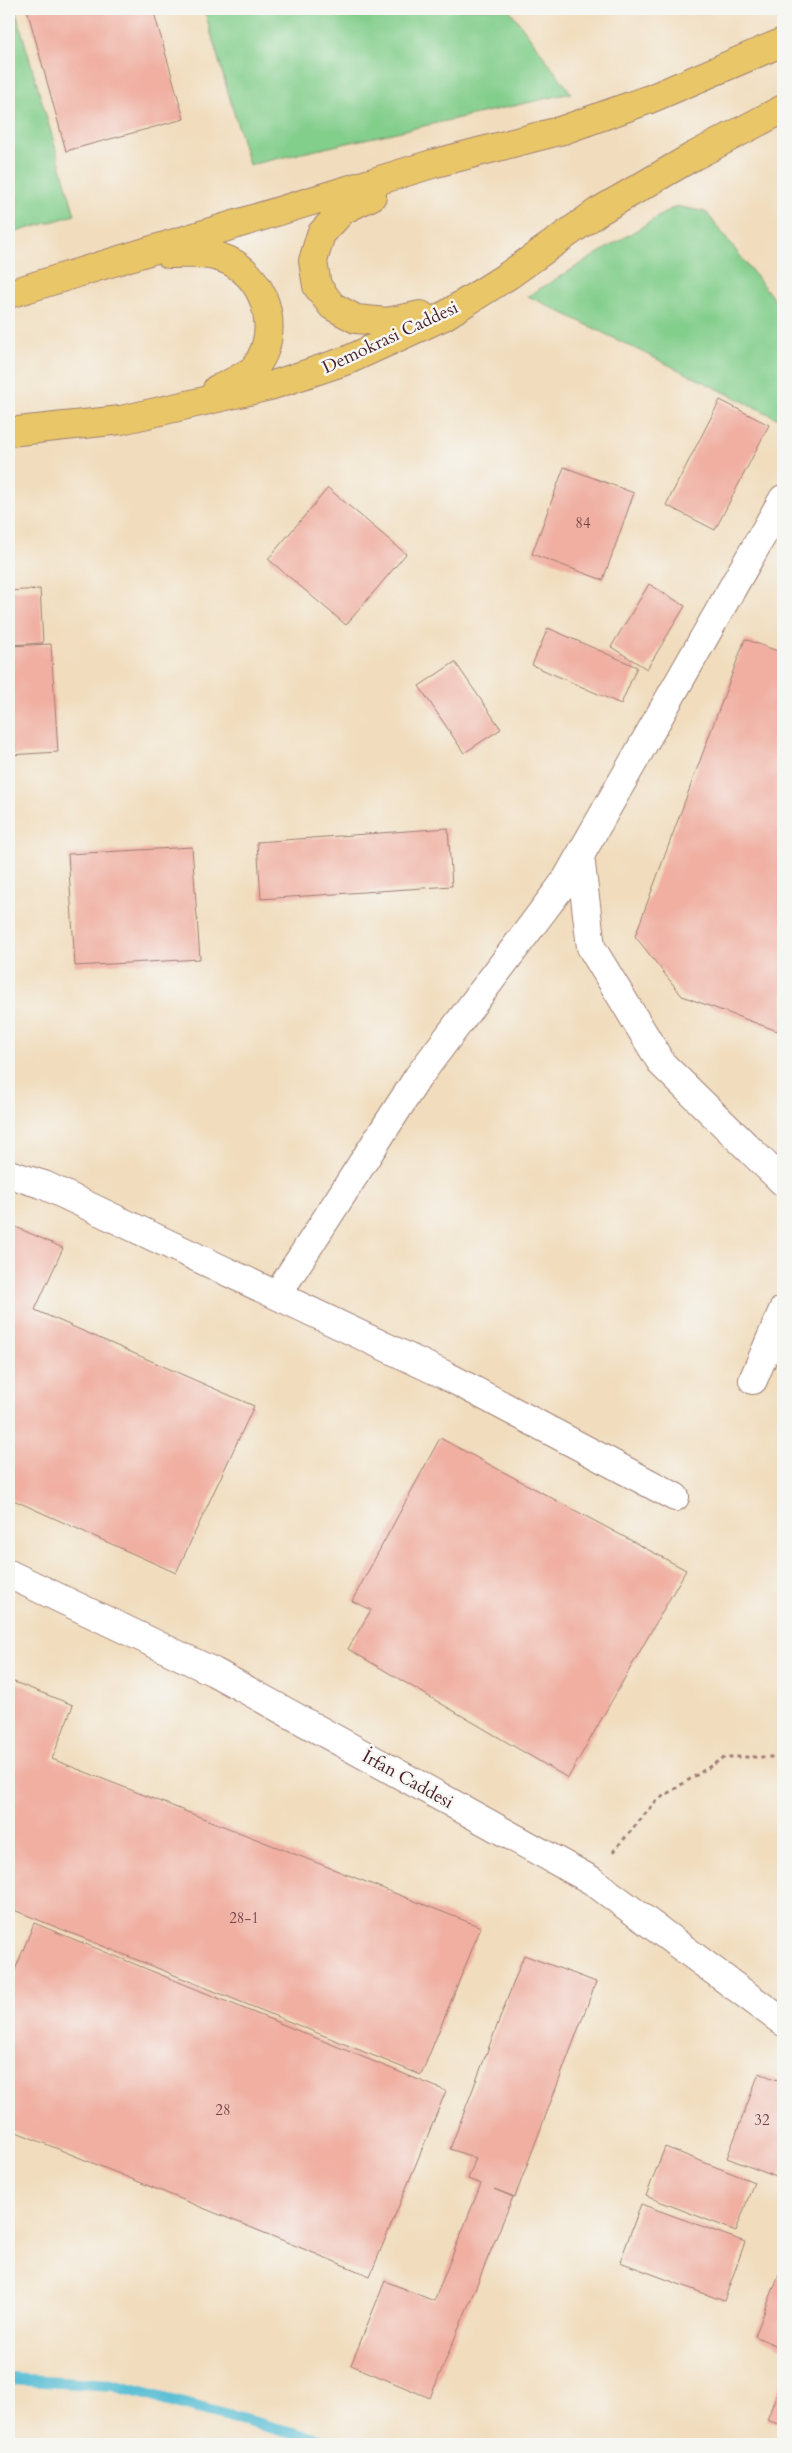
<svg xmlns="http://www.w3.org/2000/svg" width="792" height="2453" viewBox="0 0 792 2453" font-family="Cardo,serif">
  <rect width="100%" height="100%" fill="#f6f6f2"/>
  <filter id="ink" filterUnits="userSpaceOnUse"><feTurbulence type="fractalNoise" baseFrequency=".02" numOctaves="2"/><feDisplacementMap in="SourceGraphic" scale="10" xChannelSelector="R" yChannelSelector="G"/><feConvolveMatrix kernelMatrix="1 2 1 2 8 2 1 2 1" color-interpolation-filters="sRGB"/></filter>
  <filter id="wash" filterUnits="userSpaceOnUse"><feTurbulence type="fractalNoise" baseFrequency=".0096" numOctaves="4" result="noise"/><feDisplacementMap in="SourceGraphic" scale="20" xChannelSelector="R" yChannelSelector="G"/><feGaussianBlur stdDeviation="1.12" result="paint"/><feColorMatrix in="noise" values="0 0 0 0 0 0 0 0 0 0 0 0 0 0 0 0 0 1.4 0 .05"/><feComposite in="paint" operator="in"/></filter>
  <g filter="url(#wash)">
    <rect width="100%" height="100%" fill="#f1ddbe"/>
    <!-- green -->
    <path fill="#82ce8b" stroke="#66765b" d="M 9,9 L 15,9 L 75,215 L 9,234 Z
      M 204,9 L 509,9 L 571,93 L 249,165 Z
      M 676,206 L 706,212 L 783,311 L 783,421 L 528,296 Z"/>
    <g fill="none" stroke-linecap="round" stroke-linejoin="round">
      <!-- stream -->
      <path stroke="#56bdd4" stroke-width="12" d="M 9,2379 L 112,2385 L 334,2444"/>
    </g>
    <g id="blocks">
      <!-- building -->
      <path fill="#f0afa1" d="M 27,9 L 153,9 L 184,119 L 66,151 Z
        M 720,400 L 769,425 L 715,530 L 666,505 Z
        M 564,467 L 634,493 L 603,580 L 532,554 Z
        M 328,488 L 406,554 L 346,625 L 268,559 Z
        M 649,584 L 685,606 L 647,669 L 611,647 Z
        M 40,589 L 43,643 L 9,645 L 9,591 Z
        M 548,628 L 637,667 L 621,704 L 532,665 Z
        M 745,639 L 783,653 L 783,1033 L 682,996 L 635,936 Z
        M 51,644 L 58,752 L 9,755 L 9,646 Z
        M 455,662 L 501,729 L 464,753 L 419,686 Z
        M 448,828 L 452,886 L 261,899 L 257,842 Z
        M 192,847 L 200,959 L 75,966 L 68,854 Z
        M 9,1224 L 63,1248 L 35,1310 L 254,1406 L 176,1573 L 9,1498 Z
        M 440,1438 L 686,1570 L 568,1778 L 348,1649 L 371,1610 L 352,1601 Z
        M 9,1680 L 73,1705 L 52,1759 L 481,1927 L 421,2075 L 9,1908 Z
        M 34,1923 L 446,2091 L 370,2276 L 9,2129 L 9,1985 Z
        M 524,1955 L 596,1982 L 515,2197 L 494,2189 L 513,2197 L 430,2398 L 351,2365 L 385,2281 L 434,2301 L 481,2184 L 468,2179 L 476,2158 L 450,2149 Z
        M 759,2073 L 783,2082 L 783,2168 L 779,2178 L 727,2158 Z
        M 665,2147 L 754,2182 L 736,2231 L 646,2196 Z
        M 641,2204 L 745,2242 L 724,2301 L 620,2262 Z
        M 783,2264 L 783,2349 L 755,2336 Z
        M 783,2377 L 783,2426 L 767,2420 Z"/>
    </g>
  </g>
  <g filter="url(#ink)">
    <use href="#blocks" fill-opacity="0" stroke="#9e7e74" stroke-width="1"/>
    <g fill="none" stroke-linecap="round" stroke-linejoin="round">
      <!-- minor casing -->
      <g stroke="#9e7e74" stroke-width="30">
        <path id="minor" d="M 580,856 L 591,947 L 662,1064 L 783,1182
          M 9,1174 L 44,1185 L 445,1375 L 675,1497
          M 277,1295 L 418,1077 L 566,880 L 783,499
          M 753,1380 L 783,1310
          M 9,1574 L 214,1672 L 591,1880 L 783,2022"/>
      </g>
      <!-- major casing -->
      <g stroke="#9e7e74" stroke-width="30">
        <path id="major" d="M 372,196 L 343,210 L 321,234 L 313,261 L 317,286 L 332,306 L 356,319 L 387,322 L 421,315
          M 169,254 C 187,254 205,252 222,258 C 264,272 283,329 256,366 C 251,373 226,386 217,389
          M 9,294 L 432,164 L 563,130 L 650,99 L 783,42
          M 9,432 L 121,420 L 270,386 L 348,360 L 444,316 L 509,275 L 599,211 L 692,157 L 783,109"/>
      </g>
      <!-- path -->
      <path stroke="#9e7e74" stroke-width="3" stroke-dasharray="4 4" stroke-linecap="butt" d="M 613,1852 L 657,1800 L 725,1757 L 783,1757"/>
      <!-- minor -->
      <use href="#minor" stroke="#fff" stroke-width="28"/>
      <!-- major -->
      <use href="#major" stroke="#e9c769" stroke-width="28"/>
    </g>
  </g>
  <g text-anchor="middle" stroke-width="5" stroke-linejoin="round" paint-order="stroke">
    <!-- number labels -->
    <g font-size="15" fill="#744348">
      <text x="583" y="528">84</text>
      <text x="244" y="1923">28-1</text>
      <text x="223" y="2115">28</text>
      <text x="762" y="2125">32</text>
    </g>
    <!-- street labels -->
    <g font-size="18" fill="#4a1f2b" stroke="#f6f6f2">
      <text transform="translate(390 337) rotate(-25)" y="6">Demokrasi Caddesi</text>
      <text transform="translate(408 1779) rotate(29)" y="6">İrfan Caddesi</text>
    </g>
  </g>
  <!-- margin -->
  <rect width="792" height="2453" fill="none" stroke="#f6f6f2" stroke-width="30"/>
</svg>
